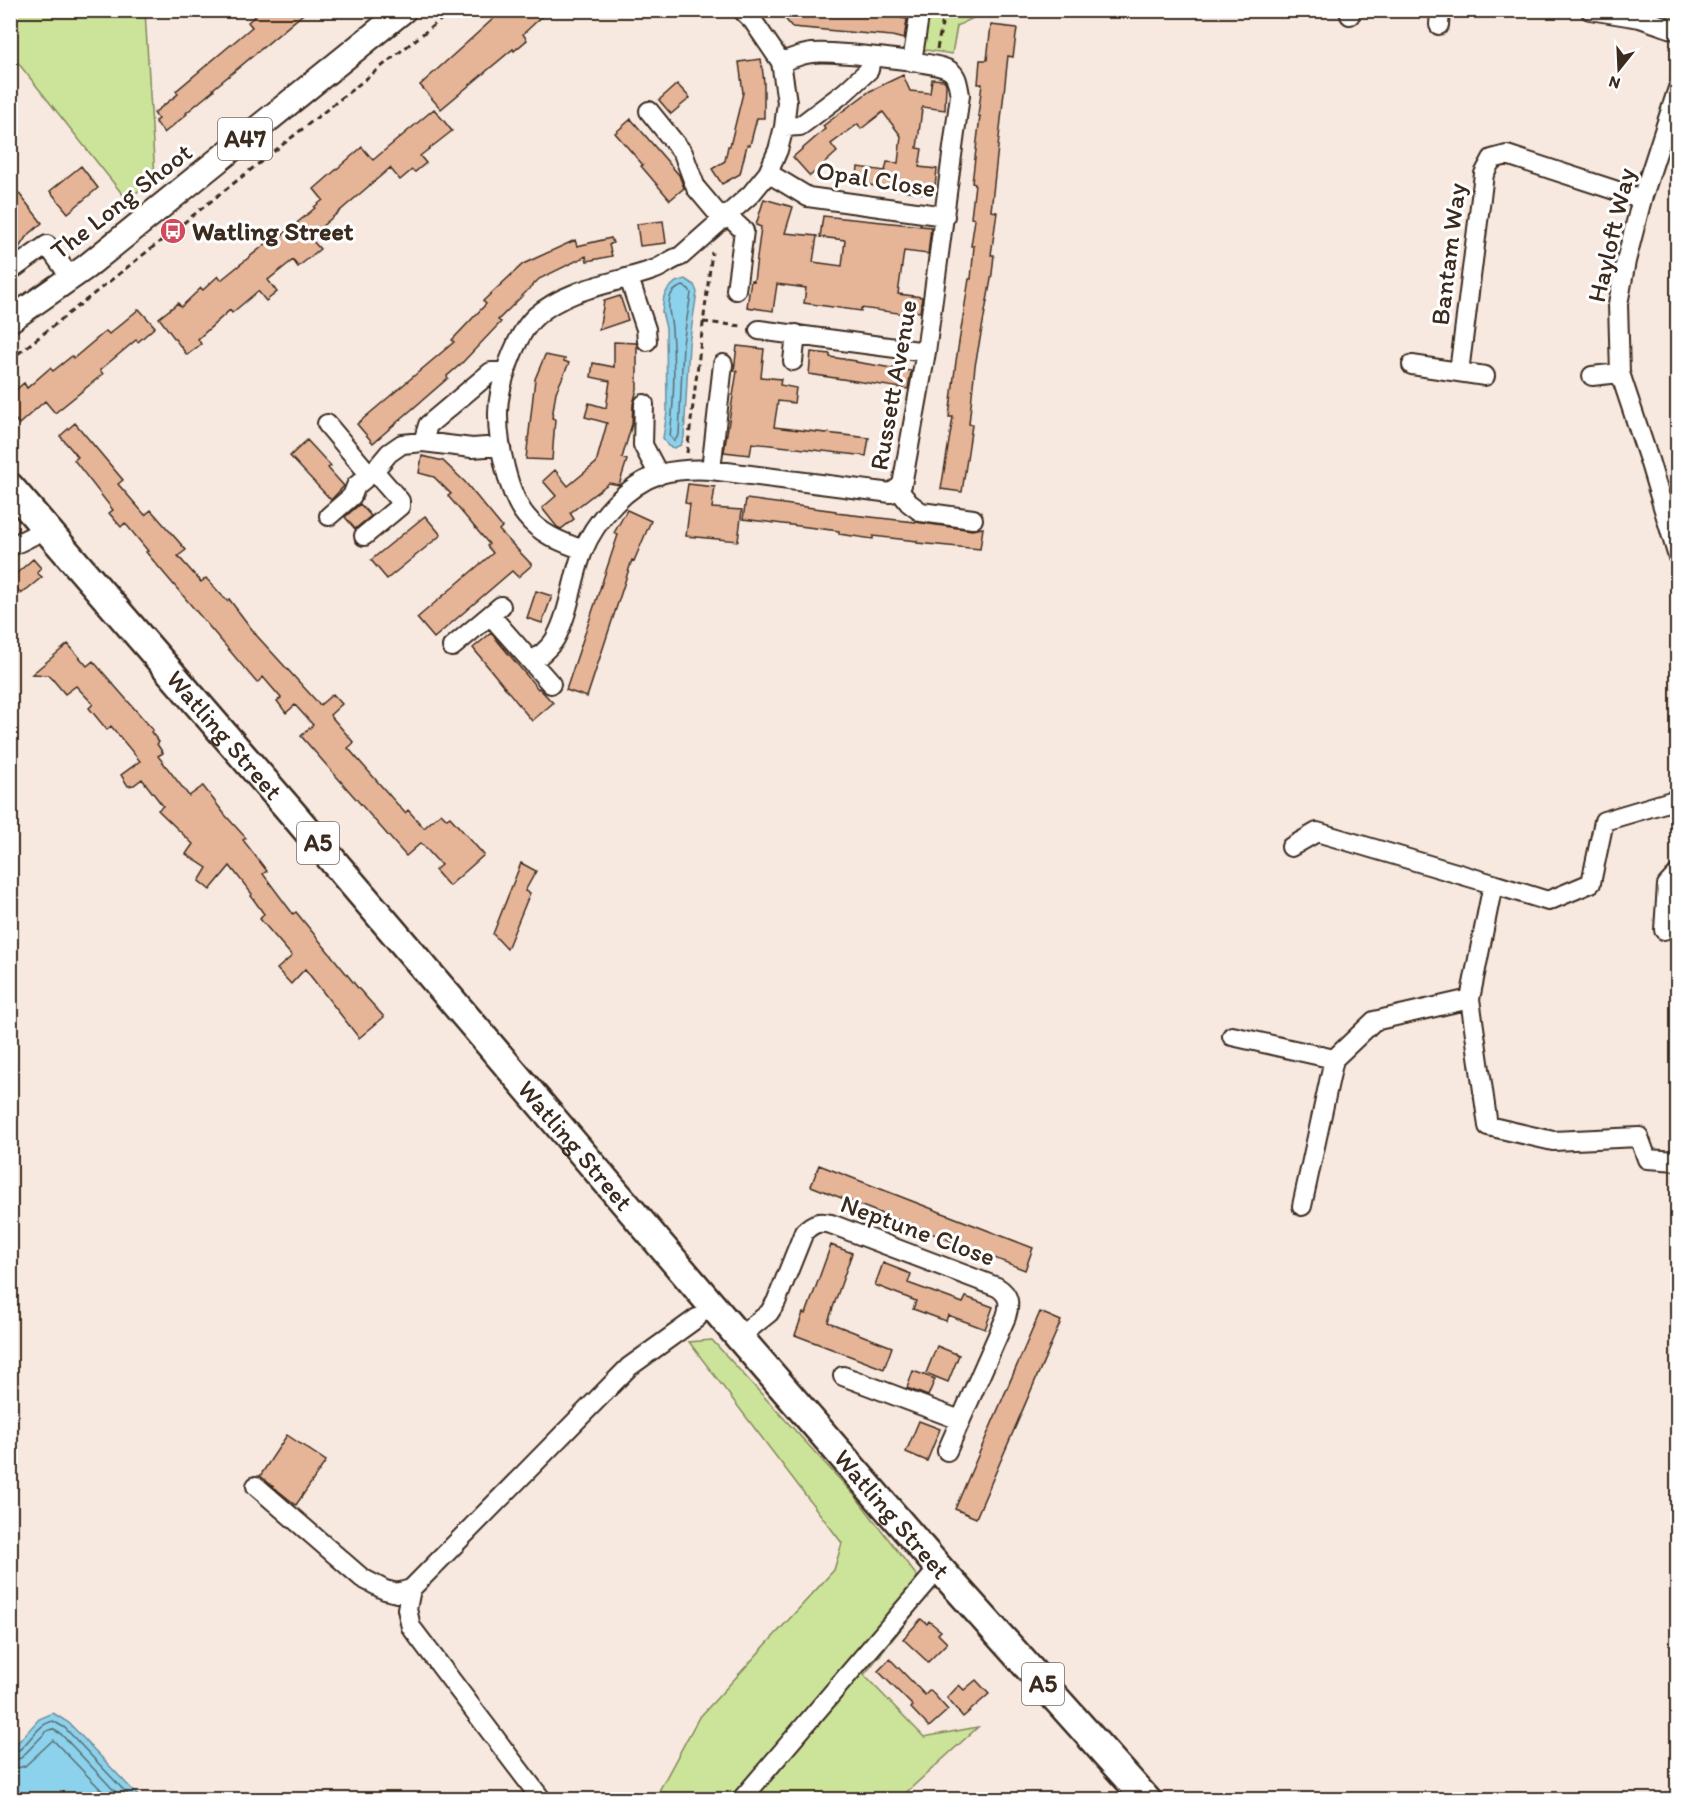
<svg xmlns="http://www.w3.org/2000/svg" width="1688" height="1810" viewBox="0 0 1688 1810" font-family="Itim,sans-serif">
  <rect width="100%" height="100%" fill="#f8e9e0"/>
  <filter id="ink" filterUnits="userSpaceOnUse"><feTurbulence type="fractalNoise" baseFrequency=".0167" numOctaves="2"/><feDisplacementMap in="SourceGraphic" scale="12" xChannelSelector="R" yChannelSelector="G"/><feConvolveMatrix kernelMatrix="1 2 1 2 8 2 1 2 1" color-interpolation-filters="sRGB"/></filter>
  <g filter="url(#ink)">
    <!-- green -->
    <path fill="#cbe49a" stroke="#83875c" stroke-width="1.5" d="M 11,10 L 145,11 L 155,178 L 127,200 L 11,54 Z
      M 929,11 L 981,11 L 979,15 L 957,26 L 952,54 L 919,49 Z
      M 712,1340 L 856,1497 L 930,1593 L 864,1675 L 924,1737 L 978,1727 L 899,1799 L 654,1800 L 698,1719 L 834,1570 L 842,1543 L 689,1342 Z"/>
    <!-- water -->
    <path fill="#8cd2ed" stroke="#6c8f9a" stroke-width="1.5" d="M 685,279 L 694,285 L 697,292 L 689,344 L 684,437 L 681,445 L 674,448 L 668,446 L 663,438 L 667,412 L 666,328 L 662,312 L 664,296 L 668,289 L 676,282 Z
      M 53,1713 L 69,1723 L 141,1799 L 11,1799 L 11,1750 L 39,1719 Z"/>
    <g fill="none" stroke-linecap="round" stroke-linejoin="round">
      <!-- shore -->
      <path stroke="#5b6d71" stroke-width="1.5" d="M 683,286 L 689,289 L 691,293 L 683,344 L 679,435 L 674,441 L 670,436 C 674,402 675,365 672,330 C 672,319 666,309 670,298 C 671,291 677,288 683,286 Z
        M 10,1754 C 27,1751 34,1725 53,1721 L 65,1728 L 133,1800
        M 10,1761 L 21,1758 L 47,1731 L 52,1729 L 61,1734 L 123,1800
        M 10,1770 L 25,1766 L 53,1740 L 111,1800"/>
    </g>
    <!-- building -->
    <path fill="#e6b598" stroke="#3b2a1e" stroke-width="1.5" d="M 262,10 L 308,10 L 213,89 L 214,90 L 186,113 L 187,114 L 164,133 L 155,121 L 158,119 L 154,113 L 178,94 L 176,91 L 252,27 L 248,22 Z
      M 503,10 L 549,10 L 523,34 L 527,40 L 514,51 L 513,49 L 441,109 L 420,85 Z
      M 778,10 L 897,10 L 896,17 L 907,19 L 904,39 L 892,36 L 792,27 Z
      M 991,25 L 1017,28 L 1013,57 L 1008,56 L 991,211 L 997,212 L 991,255 L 994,255 L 992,274 L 975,366 L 969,424 L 972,425 L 962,492 L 941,489 L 953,417 L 949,417 L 956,361 L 969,279 L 971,279 L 974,246 L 971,246 L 975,219 L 971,218 L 975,184 L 972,183 L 980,116 L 978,116 L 982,84 L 978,84 L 980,60 L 987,60 Z
      M 761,59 L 764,82 L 764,118 L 757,118 L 750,145 L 747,145 L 740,174 L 722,184 L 712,169 L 725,161 L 728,146 L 730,146 L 743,93 L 739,62 Z
      M 903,75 L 910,91 L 930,93 L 932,79 L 944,80 L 946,84 L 945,110 L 923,107 L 922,109 L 917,148 L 922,149 L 919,167 L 937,169 L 934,195 L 856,183 L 858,167 L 885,171 L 887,162 L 898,163 L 901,136 L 883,112 L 861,129 L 858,124 L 831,144 L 837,152 L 810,176 L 793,157 L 825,129 L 823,126 L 840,113 L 870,91 Z
      M 677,84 L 690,98 L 671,114 L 659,100 Z
      M 434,109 L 452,131 L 420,156 L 426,163 L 415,172 L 412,170 L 400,180 L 390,168 L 320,228 L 323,231 L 312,240 L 320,249 L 298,267 L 293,260 L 268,280 L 277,292 L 266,301 L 258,291 L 232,313 L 230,310 L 198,339 L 201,344 L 187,355 L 159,318 L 178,303 L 181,307 L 201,288 L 203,290 L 218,276 L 221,280 L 268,242 L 270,245 L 315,208 L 314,207 L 323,200 L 314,189 L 362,147 L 373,160 Z
      M 631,119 L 679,175 L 684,188 L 670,200 L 641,166 L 643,165 L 615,133 Z
      M 81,166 L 98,188 L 68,213 L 50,191 Z
      M 10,182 L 42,223 L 26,237 L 15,254 L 10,257 L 10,228 L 14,220 L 10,215 Z
      M 764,199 L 793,207 L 785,233 L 817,236 L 813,262 L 842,266 L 845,240 L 820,237 L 823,216 L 931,227 L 928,254 L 904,251 L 898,294 L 922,297 L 920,312 L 913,311 L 913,315 L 861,308 L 861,311 L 804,303 L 806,288 L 777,284 L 773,311 L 747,307 L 751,280 L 754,281 L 761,227 L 756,225 Z
      M 663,221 L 666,243 L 640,246 L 637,224 Z
      M 611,238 L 613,243 L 609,245 L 612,256 L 587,261 L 586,256 L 539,279 L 498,320 L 501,322 L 462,363 L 447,376 L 448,378 L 373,443 L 357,424 L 454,342 L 452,340 L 486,304 L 483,301 L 523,264 L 575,240 L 577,246 Z
      M 620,296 L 628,320 L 599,330 L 604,301 Z
      M 139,309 L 155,327 L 138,342 L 136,340 L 100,370 L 103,374 L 55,413 L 45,401 L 19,424 L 10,414 L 10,395 L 24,383 L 27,388 L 50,368 L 53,371 L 72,356 L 74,358 L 106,331 L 109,334 Z
      M 614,342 L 636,343 L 637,345 L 637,389 L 633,404 L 632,424 L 622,458 L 627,460 L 619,485 L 609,483 L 570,513 L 574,519 L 561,529 L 557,527 L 542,508 L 556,496 L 543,481 L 555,470 L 568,486 L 596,463 L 607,423 L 585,417 L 589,403 L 606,408 L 610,381 L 591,377 L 593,363 L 614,367 Z
      M 737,346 L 764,349 L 761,377 L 781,379 L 780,385 L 796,388 L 794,403 L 778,401 L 774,427 L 869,438 L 866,456 L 752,443 L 750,455 L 724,452 L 737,371 L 734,371 Z
      M 811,352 L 830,354 L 830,357 L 856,361 L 856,362 L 911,371 L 908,389 L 809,374 Z
      M 545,355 L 565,359 L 564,361 L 569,363 L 556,392 L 552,418 L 555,419 L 552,460 L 526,459 L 535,379 Z
      M 75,423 L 123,480 L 118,484 L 145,515 L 151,510 L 186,550 L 178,556 L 201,582 L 206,578 L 227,601 L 229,599 L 257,636 L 320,705 L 333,694 L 342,704 L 330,715 L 354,743 L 348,748 L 405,813 L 408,810 L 424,828 L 441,813 L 447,819 L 450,817 L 484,855 L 449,886 L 435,870 L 441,865 L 421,843 L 406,856 L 301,736 L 313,725 L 295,705 L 286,713 L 277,701 L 281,698 L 263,677 L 257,683 L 146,552 L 148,551 L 125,523 L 121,527 L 109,513 L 113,510 L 74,460 L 78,457 L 60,436 Z
      M 307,440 L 331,466 L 328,468 L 344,486 L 331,500 L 290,456 Z
      M 422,456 L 443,461 L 465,482 L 502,527 L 499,530 L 532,565 L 518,577 L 512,571 L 434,638 L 417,618 L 493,553 L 487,546 L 489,544 L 448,496 L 451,494 L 434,477 L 419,473 Z
      M 688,484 L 715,487 L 712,508 L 742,510 L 738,541 L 686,536 L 690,504 L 685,503 Z
      M 746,499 L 836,511 L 836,513 L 915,522 L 972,530 L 983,528 L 980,549 L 917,543 L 917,541 L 873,536 L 873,539 L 839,534 L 839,531 L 743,519 Z
      M 360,504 L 371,516 L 355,529 L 345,517 Z
      M 627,510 L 651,521 L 634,561 L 632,560 L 587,697 L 566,690 L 618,535 L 614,533 Z
      M 425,516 L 441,535 L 387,579 L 371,560 Z
      M 33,559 L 41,568 L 37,573 L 42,577 L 21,594 L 10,579 Z
      M 536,591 L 552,596 L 542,623 L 527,618 Z
      M 491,633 L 538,689 L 539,688 L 553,703 L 532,721 L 473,648 Z
      M 68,644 L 87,666 L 93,661 L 153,730 L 151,732 L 159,742 L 157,744 L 163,753 L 158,756 L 189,796 L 203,786 L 226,816 L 246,838 L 243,840 L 267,871 L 263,874 L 293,914 L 296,912 L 358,988 L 384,1017 L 359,1038 L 305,969 L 291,984 L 277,969 L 292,956 L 260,919 L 264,914 L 251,896 L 252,894 L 230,866 L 210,890 L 199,881 L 207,868 L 186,854 L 193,844 L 158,810 L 163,806 L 142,779 L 134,785 L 128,786 L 121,775 L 140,761 L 111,726 L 107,730 L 89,708 L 93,704 L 76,686 L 65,694 L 49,675 L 32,674 Z
      M 521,863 L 536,871 L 525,891 L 530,893 L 507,949 L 493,934 Z
      M 819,1165 L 1033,1248 L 1025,1270 L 811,1186 Z
      M 831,1245 L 852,1253 L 828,1322 L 892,1347 L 884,1369 L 795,1335 L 803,1313 L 806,1314 Z
      M 883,1263 L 911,1274 L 908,1283 L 963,1303 L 966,1297 L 993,1307 L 985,1329 L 948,1315 L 946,1321 L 913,1309 L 916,1301 L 875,1285 Z
      M 1040,1312 L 1061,1321 L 976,1518 L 955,1509 Z
      M 937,1346 L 959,1355 L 948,1382 L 926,1373 Z
      M 913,1371 L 935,1379 L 928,1396 L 907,1388 Z
      M 919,1421 L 940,1429 L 927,1461 L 906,1452 Z
      M 287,1435 L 326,1461 L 296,1505 L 260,1476 Z
      M 921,1619 L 927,1624 L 929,1621 L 941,1631 L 938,1634 L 947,1643 L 928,1662 L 903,1639 Z
      M 890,1659 L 925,1695 L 930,1690 L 948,1710 L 929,1727 L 911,1708 L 913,1706 L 878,1671 Z
      M 976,1680 L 989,1694 L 963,1717 L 947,1698 L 959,1685 L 964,1690 Z"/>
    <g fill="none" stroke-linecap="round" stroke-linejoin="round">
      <!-- minor casing -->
      <g stroke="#3b2a1e" stroke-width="22">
        <path id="minor" d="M 1349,10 L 1350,15
          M 1590,10 L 1640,18 L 1678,31
          M 1439,25 L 1440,10
          M 912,62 L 920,10
          M 1678,88 L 1642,199 L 1626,261 L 1618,304 L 1620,373 L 1649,460 L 1678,557
          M 649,111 L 683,153 L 696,188 L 723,220
          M 784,127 L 800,126 L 845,92 L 869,70 L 871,57
          M 768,173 L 808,197 L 945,216
          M 728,216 L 744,231 L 736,290
          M 10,271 L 47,245 L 71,278
          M 629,278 L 646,329 L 647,341
          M 759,330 L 926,352
          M 793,361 L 796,334
          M 1412,365 L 1485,376
          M 1459,372 L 1484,174 L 1492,159 L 1507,155 L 1642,199
          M 1592,376 L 1620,373
          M 644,404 L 643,445 L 659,475
          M 327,424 L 369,474
          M 423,442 L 428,425 L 491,372 L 506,372
          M 711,470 L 723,364
          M 898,489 L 909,503 L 921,512 L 973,519
          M 329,516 L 352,496 L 356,486 L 374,471 L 389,453 L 402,444 L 423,442 L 472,448 L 500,446
          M 364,536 L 400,506 L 400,501 L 374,471
          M 10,547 L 32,536 L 43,526
          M 583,550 C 562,542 541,535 526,516 C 508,494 498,445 498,416 C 497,388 515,335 536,316 C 568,288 613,284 653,270 C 663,267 669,260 681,256 L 751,194 L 768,173 L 778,150 L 784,127 L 787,102 L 781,62 L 753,21 L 742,10
          M 491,616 L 551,684
          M 452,647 L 501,606
          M 532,662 C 540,655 550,648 555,639 C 570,612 572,579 583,551 C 595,520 628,484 660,474 C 676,470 694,469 711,470 L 891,493 L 902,485 L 926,352 L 960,95 C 958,86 958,75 949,70 C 935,61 831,51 812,53 C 801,54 791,59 781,62
          M 1678,799 L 1604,821 L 1591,883 L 1548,901 L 1493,884 L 1470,999 L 1488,1126 L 1553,1141 L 1639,1137 L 1647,1159 L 1678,1161
          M 1291,847 L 1317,832 L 1493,884
          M 1664,930 L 1667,885 L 1678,873
          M 1232,1036 L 1334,1059
          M 1302,1206 L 1334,1059 L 1374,1021 L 1470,999
          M 739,1337 L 769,1313 L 776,1302 L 804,1232 C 813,1223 819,1221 831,1224 L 997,1287 C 1010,1295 1010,1304 1006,1317 L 947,1451
          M 843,1376 L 960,1420
          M 256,1486 L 362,1578 L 385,1590 L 397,1593 L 411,1589 L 629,1367 L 697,1318
          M 411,1589 L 407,1609 L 411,1627 L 542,1800
          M 741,1800 L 939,1568"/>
      </g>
      <!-- major casing -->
      <g stroke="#3b2a1e" stroke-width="28">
        <path id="major" d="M 10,320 L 86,267 L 404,10"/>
      </g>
      <!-- highway casing -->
      <g stroke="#3b2a1e" stroke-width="32">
        <g id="highway">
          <path id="s1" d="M 10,487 L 287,807 L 739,1337 L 939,1568 L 1147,1800"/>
        </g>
      </g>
      <!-- path -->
      <path stroke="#3b2a1e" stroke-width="3" stroke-dasharray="6 4.5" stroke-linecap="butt" d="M 937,49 L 942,24 L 952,10
        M 703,322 L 743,326
        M 10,360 L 453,10
        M 687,453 L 712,252"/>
      <!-- minor -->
      <use href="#minor" stroke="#fff" stroke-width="18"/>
      <!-- major -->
      <use href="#major" stroke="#fff" stroke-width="24"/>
      <!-- highway -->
      <use href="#highway" stroke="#fff" stroke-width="27"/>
    </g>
  </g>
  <!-- icons -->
  <defs>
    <g id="bus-disc" transform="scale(1.35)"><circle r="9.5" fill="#d1495b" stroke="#fff"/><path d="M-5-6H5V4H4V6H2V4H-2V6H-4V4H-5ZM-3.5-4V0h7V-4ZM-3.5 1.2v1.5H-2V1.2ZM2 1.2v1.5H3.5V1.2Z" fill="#fff"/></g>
  </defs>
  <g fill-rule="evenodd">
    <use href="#bus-disc" x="173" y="231"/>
  </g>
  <g text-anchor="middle" stroke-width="6" stroke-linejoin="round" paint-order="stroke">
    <!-- shield labels -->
    <g fill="#fff" stroke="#766a62" stroke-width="1.5">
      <rect x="218" y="118" width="54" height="42" rx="4.5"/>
      <rect x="297" y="822" width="42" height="42" rx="4.5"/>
      <rect x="1022" y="1663" width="42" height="42" rx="4.5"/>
    </g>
    <g font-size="24" font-weight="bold" fill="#3b2a1e">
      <text x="245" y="147">A47</text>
      <text x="318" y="851">A5</text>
      <text x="1043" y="1692">A5</text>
    </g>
    <!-- street labels -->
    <g font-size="26" fill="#3b2a1e" stroke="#fff">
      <text transform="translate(876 179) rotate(9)" y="9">Opal Close</text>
      <text transform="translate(121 201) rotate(-38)" y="9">The Long Shoot</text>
      <text transform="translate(1611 235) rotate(-77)" y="9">Hayloft Way</text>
      <text transform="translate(1448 254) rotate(-83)" y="9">Bantam Way</text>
      <text transform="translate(893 385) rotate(-80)" y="9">Russett Avenue</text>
      <text dy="9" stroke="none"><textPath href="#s1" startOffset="328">Watling Street</textPath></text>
      <text dy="9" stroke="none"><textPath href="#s1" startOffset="868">Watling Street</textPath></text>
      <text transform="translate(918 1230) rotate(20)" y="9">Neptune Close</text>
      <text dy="9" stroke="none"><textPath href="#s1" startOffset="1354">Watling Street</textPath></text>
    </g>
    <!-- poi labels -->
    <g font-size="26" font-weight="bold" fill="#3b2a1e" stroke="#fff" text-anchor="start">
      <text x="192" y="240">Watling Street</text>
    </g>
  </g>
  <!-- margin -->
  <rect width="1688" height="1810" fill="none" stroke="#fff" stroke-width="36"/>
  <rect x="18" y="18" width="1652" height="1774" fill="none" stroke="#3b2a1e" stroke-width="2" filter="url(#ink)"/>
  <!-- north arrow -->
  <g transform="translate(1619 69) rotate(198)" stroke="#ffffff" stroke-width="4.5" paint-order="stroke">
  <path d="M0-4.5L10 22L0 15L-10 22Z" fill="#3b2a1e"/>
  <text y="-9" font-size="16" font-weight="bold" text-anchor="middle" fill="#3b2a1e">N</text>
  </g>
</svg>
